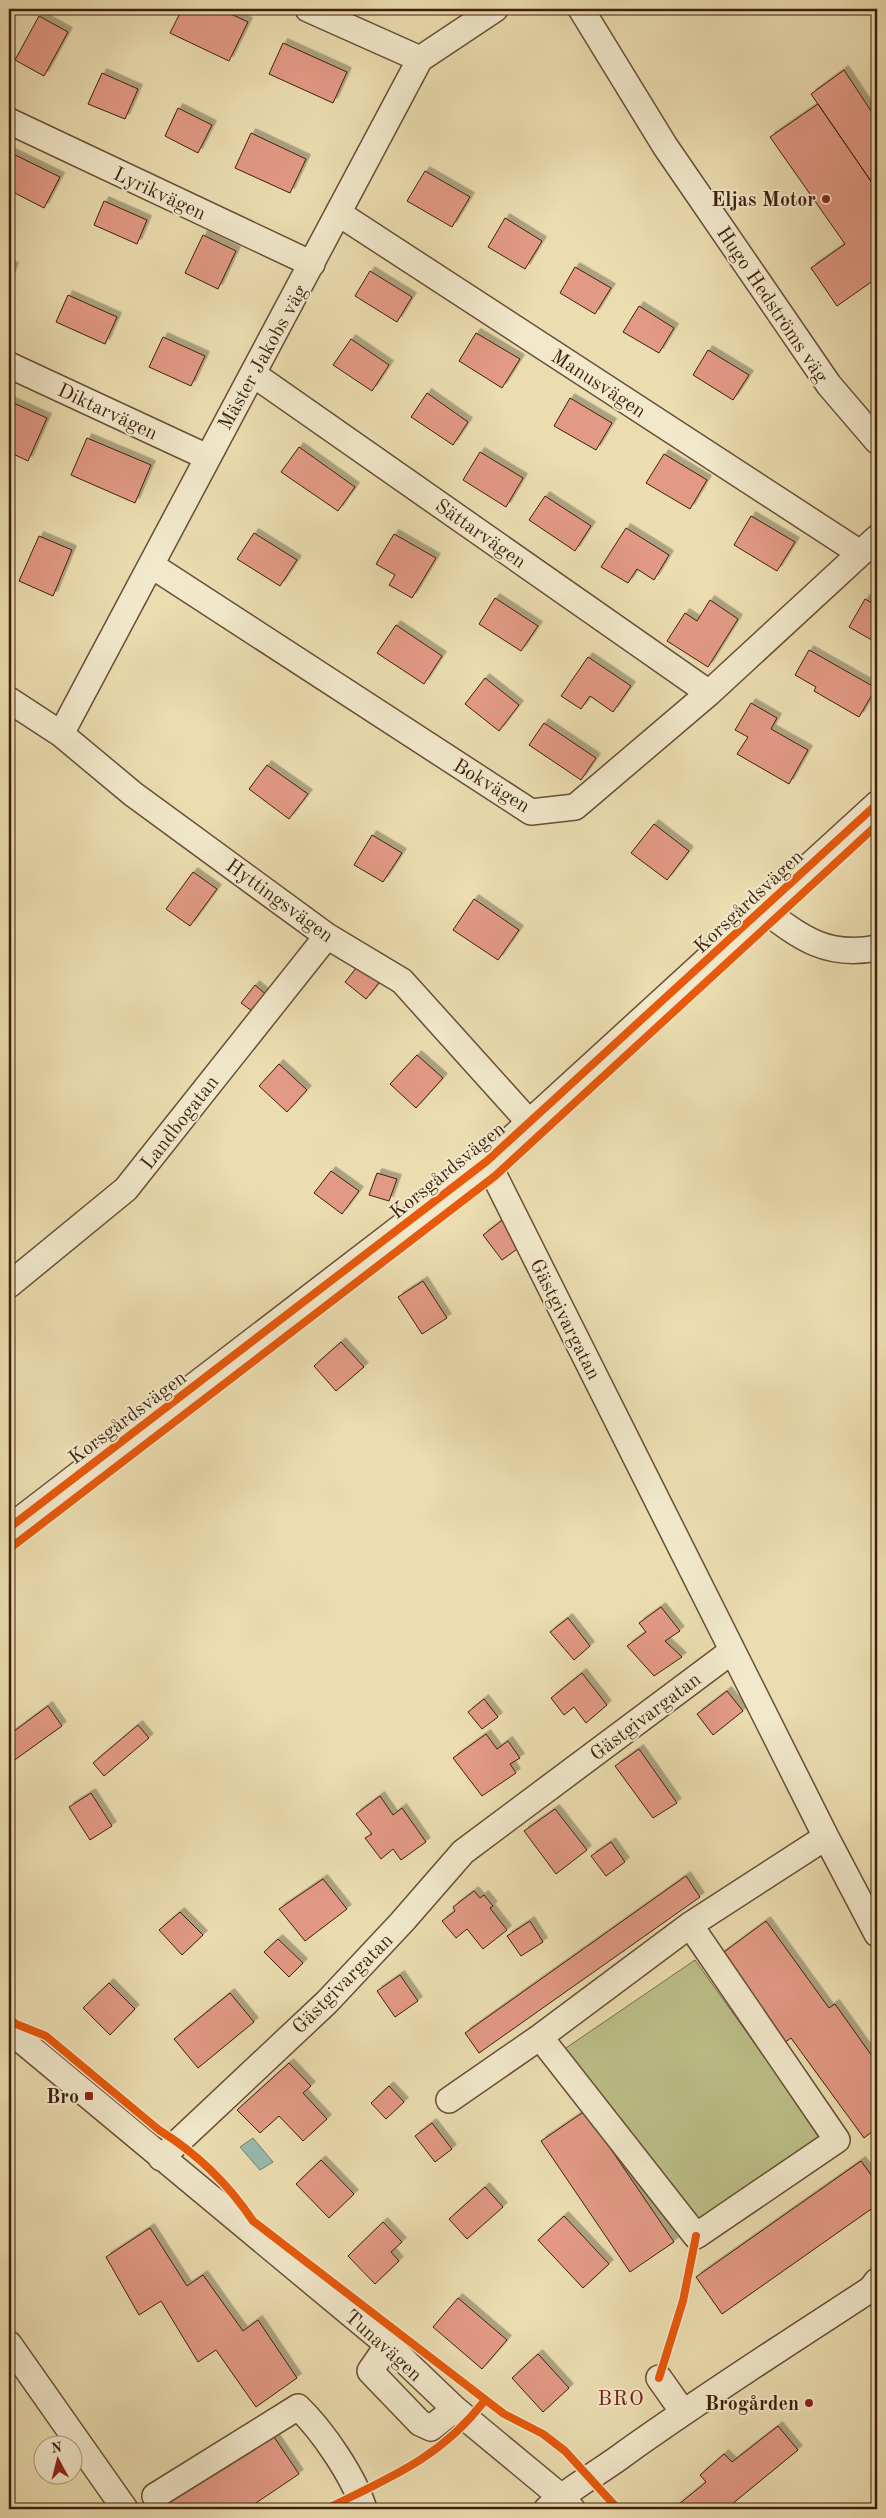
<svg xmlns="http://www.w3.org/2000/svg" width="886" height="2518" viewBox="0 0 886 2518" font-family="'Old Standard TT',serif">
  <defs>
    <filter id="shadow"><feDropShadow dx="4.5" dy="-4.5" stdDeviation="0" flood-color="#0004"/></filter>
  </defs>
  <rect width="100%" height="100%" fill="#ebddb0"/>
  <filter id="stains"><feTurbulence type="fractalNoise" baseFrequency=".004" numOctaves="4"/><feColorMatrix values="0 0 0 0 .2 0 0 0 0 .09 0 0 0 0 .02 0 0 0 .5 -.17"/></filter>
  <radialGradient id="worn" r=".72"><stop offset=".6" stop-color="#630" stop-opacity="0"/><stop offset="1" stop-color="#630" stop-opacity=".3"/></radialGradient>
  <!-- green -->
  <path fill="#bcbf88" stroke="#7c6f4a" d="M 695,1960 L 822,2138 L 695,2222 L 563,2050 Z"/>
  <!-- water -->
  <path fill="#98bbaf" stroke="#747d6e" d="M 253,2138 L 273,2162 L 260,2170 L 240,2147 Z"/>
  <!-- building -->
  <path fill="#e39a85" stroke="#3d1f0d" filter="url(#shadow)" d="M 182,9 L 220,9 L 248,22 L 229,61 L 170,33 Z
    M 39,16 L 68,32 L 44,76 L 15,60 Z
    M 283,43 L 347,72 L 333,103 L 269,74 Z
    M 844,70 L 877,120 L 877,190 L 811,94 Z
    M 102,73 L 138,89 L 125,119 L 88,104 Z
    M 818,104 L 877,190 L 877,278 L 837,306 L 811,268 L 845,244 L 770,137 Z
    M 178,108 L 212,125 L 198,153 L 165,136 Z
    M 251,133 L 306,159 L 290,193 L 235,168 Z
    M 9,152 L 60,177 L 44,208 L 9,190 Z
    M 425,171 L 470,197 L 452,227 L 407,201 Z
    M 104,201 L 147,220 L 137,244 L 94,225 Z
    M 505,218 L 542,241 L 525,269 L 488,247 Z
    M 203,235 L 236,251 L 218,289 L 185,273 Z
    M 9,265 L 14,267 L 9,280 Z
    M 575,267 L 611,288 L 595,314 L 560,293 Z
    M 370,271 L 412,297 L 397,322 L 355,296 Z
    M 68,295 L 117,317 L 105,344 L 56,322 Z
    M 639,306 L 674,328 L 659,353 L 623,332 Z
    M 877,317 L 877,329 L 872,321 Z
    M 476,333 L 520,359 L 502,388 L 459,361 Z
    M 163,337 L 205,356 L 191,386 L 149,367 Z
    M 351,339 L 389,365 L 372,391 L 333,365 Z
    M 708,350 L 749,375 L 733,400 L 693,375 Z
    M 427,393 L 468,422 L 453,445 L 411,417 Z
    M 570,398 L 612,423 L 596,450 L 554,426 Z
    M 9,401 L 47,418 L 28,461 L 9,452 Z
    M 87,438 L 151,465 L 135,503 L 71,475 Z
    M 299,447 L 355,487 L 338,511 L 281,472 Z
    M 480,452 L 523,478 L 506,507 L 463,480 Z
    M 664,454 L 707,480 L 690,509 L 646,483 Z
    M 545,496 L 591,526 L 575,551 L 529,520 Z
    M 751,516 L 795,542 L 777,571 L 734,545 Z
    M 626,528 L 669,555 L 654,580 L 637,569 L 628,583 L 601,567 Z
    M 254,533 L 297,560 L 280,586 L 237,559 Z
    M 394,534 L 436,558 L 412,598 L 389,585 L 395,575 L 376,564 Z
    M 39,536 L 72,550 L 53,596 L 19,581 Z
    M 495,598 L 538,626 L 521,651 L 479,624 Z
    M 865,599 L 877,606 L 877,643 L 849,627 Z
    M 710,600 L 738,619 L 708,667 L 667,641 L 685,613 L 697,621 Z
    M 396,625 L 442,656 L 424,684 L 377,653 Z
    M 809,650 L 876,688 L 859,717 L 814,691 L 816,687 L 795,675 Z
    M 588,657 L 631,686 L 613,712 L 590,696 L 581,709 L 561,696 Z
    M 485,678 L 519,705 L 499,731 L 465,704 Z
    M 751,703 L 777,718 L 771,729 L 808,750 L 789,784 L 737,754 L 748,737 L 735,730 Z
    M 544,723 L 596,758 L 581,780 L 529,745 Z
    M 267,765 L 308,794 L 289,819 L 249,789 Z
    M 654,824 L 689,851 L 667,880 L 631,853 Z
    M 372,835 L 402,853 L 383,882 L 354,865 Z
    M 193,872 L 217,889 L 190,926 L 166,909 Z
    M 474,899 L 519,930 L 498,960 L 453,930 Z
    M 361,962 L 382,979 L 366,999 L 345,982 Z
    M 255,985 L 269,997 L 256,1014 L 241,1003 Z
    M 417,1055 L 443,1078 L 416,1108 L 390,1084 Z
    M 279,1064 L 307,1090 L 287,1112 L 259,1086 Z
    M 331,1171 L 359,1191 L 342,1214 L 314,1193 Z
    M 377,1173 L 397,1179 L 389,1201 L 369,1195 Z
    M 505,1218 L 524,1244 L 502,1260 L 483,1235 Z
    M 423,1281 L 447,1318 L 422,1334 L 398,1297 Z
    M 341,1342 L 364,1367 L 336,1391 L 314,1366 Z
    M 661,1607 L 680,1631 L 665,1641 L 682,1657 L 654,1676 L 627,1646 L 646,1632 L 639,1623 Z
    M 568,1618 L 590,1646 L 574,1660 L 550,1632 Z
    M 582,1673 L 607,1705 L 586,1723 L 574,1707 L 564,1715 L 551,1698 Z
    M 727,1691 L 743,1711 L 713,1735 L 697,1714 Z
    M 484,1699 L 498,1717 L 482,1729 L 468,1712 Z
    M 48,1706 L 62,1726 L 9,1764 L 9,1735 Z
    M 138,1725 L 149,1738 L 104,1776 L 93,1763 Z
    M 486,1734 L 497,1749 L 508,1741 L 520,1758 L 510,1764 L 516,1773 L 482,1796 L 453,1758 Z
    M 639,1749 L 677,1803 L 653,1818 L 615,1766 Z
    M 91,1793 L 112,1826 L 90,1840 L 69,1807 Z
    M 380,1796 L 393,1815 L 402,1808 L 426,1842 L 401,1860 L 393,1849 L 381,1859 L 365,1838 L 372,1834 L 356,1814 Z
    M 555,1809 L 587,1850 L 556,1874 L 524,1831 Z
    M 611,1842 L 625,1862 L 606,1876 L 591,1856 Z
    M 686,1876 L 700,1897 L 479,2053 L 465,2033 Z
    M 323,1879 L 347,1909 L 305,1941 L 279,1909 Z
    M 474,1891 L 480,1898 L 484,1895 L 493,1906 L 490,1908 L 507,1930 L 483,1949 L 467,1929 L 456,1938 L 442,1921 L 455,1911 L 453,1907 Z
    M 180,1912 L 203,1935 L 182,1955 L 159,1930 Z
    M 530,1921 L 543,1942 L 521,1956 L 507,1936 Z
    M 766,1921 L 829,2008 L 835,2004 L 877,2063 L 877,2128 L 864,2138 L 791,2038 L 784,2043 L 720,1955 Z
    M 278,1939 L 303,1963 L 289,1977 L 264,1952 Z
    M 400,1975 L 418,2001 L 395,2017 L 377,1991 Z
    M 109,1983 L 135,2009 L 110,2035 L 83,2008 Z
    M 230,1993 L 254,2022 L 198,2068 L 174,2039 Z
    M 289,2063 L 311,2086 L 303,2093 L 327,2119 L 303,2141 L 279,2116 L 260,2133 L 237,2110 Z
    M 389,2086 L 404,2102 L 386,2119 L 371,2103 Z
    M 585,2111 L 674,2242 L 630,2272 L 541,2141 Z
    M 432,2123 L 452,2149 L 435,2162 L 415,2136 Z
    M 321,2160 L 354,2194 L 329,2218 L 296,2184 Z
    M 861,2161 L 877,2183 L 877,2205 L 722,2314 L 696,2277 Z
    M 485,2187 L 503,2207 L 467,2239 L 449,2219 Z
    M 564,2216 L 609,2264 L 583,2288 L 538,2240 Z
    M 383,2222 L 402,2242 L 391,2252 L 399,2261 L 375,2284 L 348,2256 Z
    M 150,2228 L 187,2286 L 203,2275 L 243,2331 L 258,2320 L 297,2378 L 256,2407 L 216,2350 L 198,2362 L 161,2301 L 139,2315 L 106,2257 Z
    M 458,2298 L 507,2340 L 482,2369 L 433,2327 Z
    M 538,2354 L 569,2388 L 543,2412 L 512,2378 Z
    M 778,2426 L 798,2450 L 726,2509 L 673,2509 L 706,2482 L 700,2475 L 724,2454 L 732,2462 Z
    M 270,2431 L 299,2474 L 247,2509 L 158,2509 Z"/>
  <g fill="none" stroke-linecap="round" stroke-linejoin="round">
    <!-- minor casing -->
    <g stroke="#684e36" stroke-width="28">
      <path id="minor" d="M 308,9 L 420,59
        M 581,9 L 665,146 L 829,385 L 877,441
        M 9,121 L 312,264
        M 338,213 L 860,553
        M 9,365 L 207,457
        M 253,374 L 709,693
        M 151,565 L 531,812 L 575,807 L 709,693 L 877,538
        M 9,700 L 61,734 L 133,794 L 327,936 L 402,981 L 530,1123
        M 61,734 L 420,59 L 495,9
        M 763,909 C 801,938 827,958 877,948
        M 487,1161 L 826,1837 L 877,1934
        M 9,1285 L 126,1189 L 327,936
        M 9,1528 L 487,1161 L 877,804
        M 9,2030 L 388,2345 L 455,2409 L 560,2496 L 572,2509
        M 540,2037 L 696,2236 L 837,2140 L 690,1925
        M 449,2100 L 540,2037 L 690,1925 L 826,1837
        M 161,2158 L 327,2002 L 402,1922 L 463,1852 L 732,1651
        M 9,2344 L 125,2509
        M 388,2345 L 370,2371 L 420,2423 L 431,2428 L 455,2409
        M 659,2378 L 683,2412
        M 155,2496 L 298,2407 C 323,2431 354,2477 364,2509
        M 547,2509 C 569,2488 599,2473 624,2454 C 705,2396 788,2343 871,2289 L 877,2281"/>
    </g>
    <!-- minor -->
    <use href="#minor" stroke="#f2e9cc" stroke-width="25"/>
    <!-- cycleway casing -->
    <g stroke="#f2e9cc" stroke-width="11">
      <path id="cycleway" d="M 9,1528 L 487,1161 L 877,804
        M 9,1549 L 495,1176 L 877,825
        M 9,2018 L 16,2024 L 46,2036 L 159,2130 C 196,2153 229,2185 253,2221 L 504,2414 L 543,2434 L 565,2451 L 618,2509
        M 659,2378 L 683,2301 L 696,2236
        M 326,2509 C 389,2478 441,2458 485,2400"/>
    </g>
    <!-- cycleway -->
    <use href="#cycleway" stroke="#e8590c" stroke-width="8"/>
  </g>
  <!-- markers -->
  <g fill="#8f2418" stroke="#f2e9cc" stroke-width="2">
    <circle cx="826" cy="199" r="5"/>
    <rect x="84" y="2091" width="10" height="10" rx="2.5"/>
    <circle cx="809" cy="2403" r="5"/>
  </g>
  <g text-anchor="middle" stroke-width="4" stroke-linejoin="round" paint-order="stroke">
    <!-- street labels -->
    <g font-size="20" fill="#3d1f0d" stroke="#f2e9cc">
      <text transform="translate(160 193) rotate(25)" y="7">Lyrikvägen</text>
      <text transform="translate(773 304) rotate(56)" y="7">Hugo Hedströms väg</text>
      <text transform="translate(262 357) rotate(-61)" y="7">Mäster Jakobs väg</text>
      <text transform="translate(599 383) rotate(33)" y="7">Manusvägen</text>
      <text transform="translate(108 411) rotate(25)" y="7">Diktarvägen</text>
      <text transform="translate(481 533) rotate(35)" y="7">Sättarvägen</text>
      <text transform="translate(492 785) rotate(31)" y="7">Bokvägen</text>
      <text transform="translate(280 900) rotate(36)" y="7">Hyttingsvägen</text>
      <text transform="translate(748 901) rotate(-43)" y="7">Korsgårdsvägen</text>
      <text transform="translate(179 1122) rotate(-52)" y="7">Landbogatan</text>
      <text transform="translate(447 1170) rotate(-39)" y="7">Korsgårdsvägen</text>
      <text transform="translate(566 1319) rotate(63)" y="7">Gästgivargatan</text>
      <text transform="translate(127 1417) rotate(-37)" y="7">Korsgårdsvägen</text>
      <text transform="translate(645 1716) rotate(-37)" y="7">Gästgivargatan</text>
      <text transform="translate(342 1983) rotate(-45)" y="7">Gästgivargatan</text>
      <text transform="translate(384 2345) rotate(42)" y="7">Tunavägen</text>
    </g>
    <!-- poi labels -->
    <g font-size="20" font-weight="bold" fill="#3d1f0d" stroke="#f2e9cc" text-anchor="end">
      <text x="816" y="206">Eljas Motor</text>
      <text x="79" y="2103">Bro</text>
      <text x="799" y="2410">Brogården</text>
    </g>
    <!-- neighbourhood labels -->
    <g font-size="21" letter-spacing="1" fill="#7a1f14" stroke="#f2e9cc">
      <text x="621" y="2405">BRO</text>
    </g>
  </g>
  <!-- margin -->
  <rect width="886" height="2518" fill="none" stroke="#ebddb0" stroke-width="30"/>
  <rect x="10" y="10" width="866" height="2498" fill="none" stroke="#3d1f0d" stroke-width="2.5"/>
  <rect x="15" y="15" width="856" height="2488" fill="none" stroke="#3d1f0d"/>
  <!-- north arrow -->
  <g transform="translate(58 2460) rotate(353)"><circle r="24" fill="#f2e9cc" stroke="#aa9880"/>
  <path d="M0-4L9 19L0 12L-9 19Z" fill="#8f2418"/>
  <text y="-8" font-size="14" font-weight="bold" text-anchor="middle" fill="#3d1f0d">N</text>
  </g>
  <rect width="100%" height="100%" filter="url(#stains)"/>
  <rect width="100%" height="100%" fill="url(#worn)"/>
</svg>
